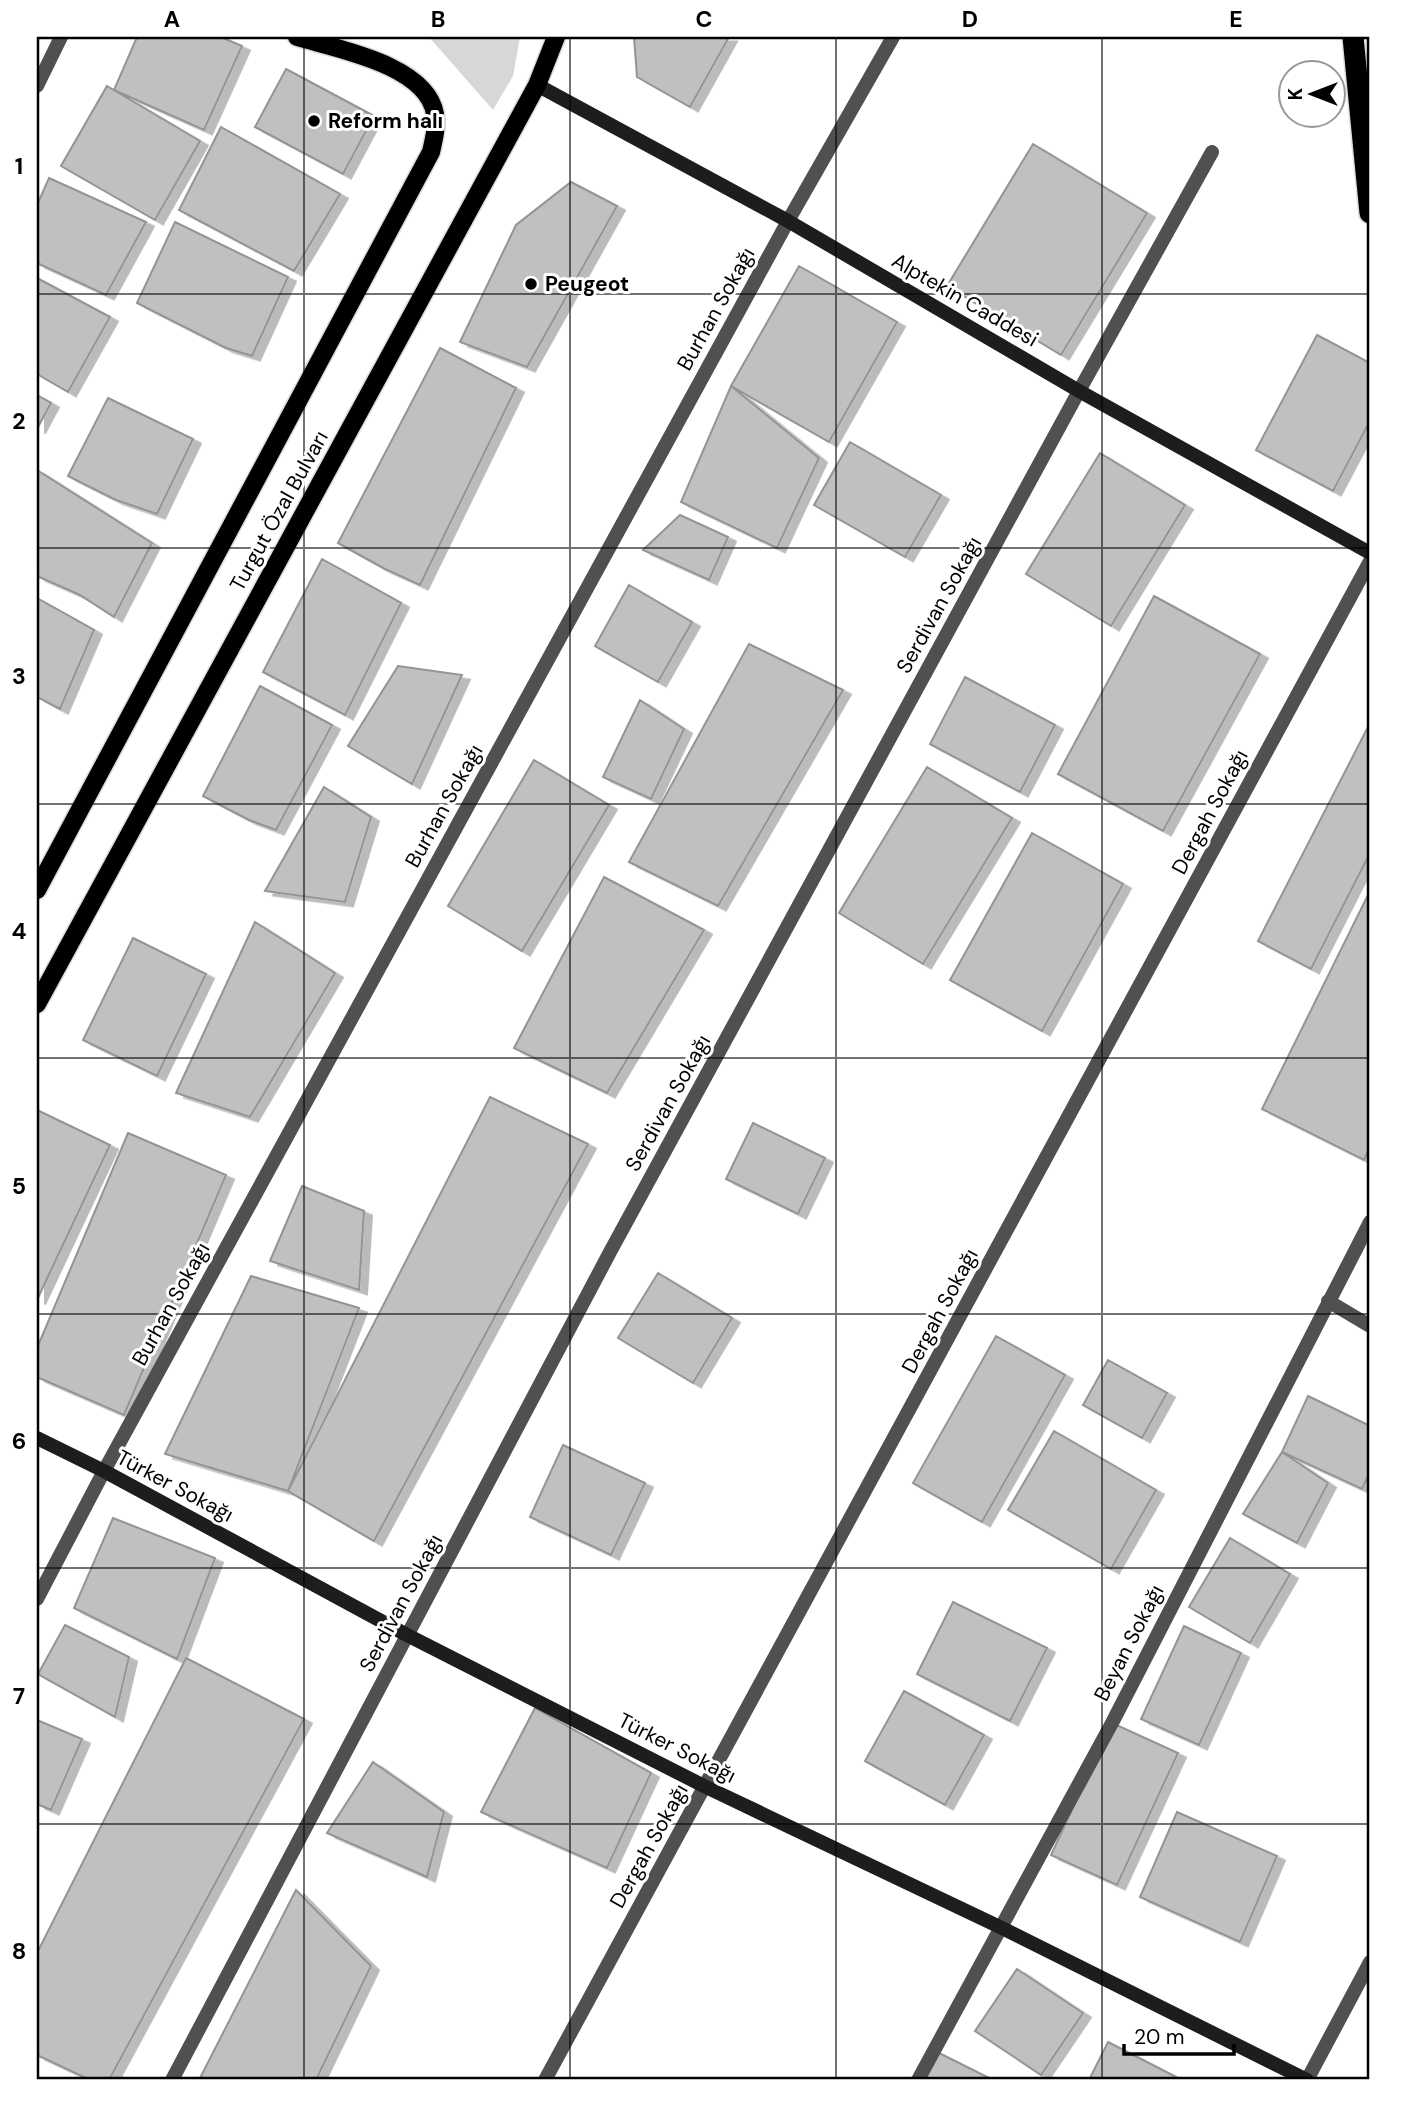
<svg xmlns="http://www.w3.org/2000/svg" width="1407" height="2117" viewBox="0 0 1407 2117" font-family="'DM Sans',sans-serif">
  <defs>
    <filter id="shadow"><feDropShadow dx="8" dy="4.5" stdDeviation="0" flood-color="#0004"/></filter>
  </defs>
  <rect width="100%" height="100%" fill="#fff"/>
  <!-- green -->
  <path fill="#d7d7d7" d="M 429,37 L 520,37 L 513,76 L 493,110 Z"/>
  <!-- building -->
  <path fill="#c0c0c0" stroke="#949494" stroke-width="2" filter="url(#shadow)" d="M 137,37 L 221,37 L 242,46 L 204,130 L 114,90 Z
    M 634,37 L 729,37 L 690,107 L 637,77 Z
    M 286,69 L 374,116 L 343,174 L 255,127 Z
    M 107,86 L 200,141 L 155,220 L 61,166 Z
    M 221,127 L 340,194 L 294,271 L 179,210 Z
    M 1033,144 L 1147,213 L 1061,355 L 947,286 Z
    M 49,178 L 146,222 L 106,295 L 37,263 L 37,205 Z
    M 571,182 L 617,206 L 527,367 L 460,342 L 516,225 Z
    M 175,222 L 288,277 L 252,356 L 226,348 L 137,303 Z
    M 799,266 L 897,322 L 829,442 L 731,386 Z
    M 37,278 L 110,317 L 68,392 L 37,374 Z
    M 1317,335 L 1370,363 L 1370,421 L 1333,491 L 1256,450 Z
    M 440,348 L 516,388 L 420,585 L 385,569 L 338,543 Z
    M 731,386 L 819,458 L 777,548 L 681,502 Z
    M 37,395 L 51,403 L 37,429 Z
    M 108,398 L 193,439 L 157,514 L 116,500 L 68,476 Z
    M 850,442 L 941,495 L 905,557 L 814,505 Z
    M 1100,453 L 1185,505 L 1111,626 L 1026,574 Z
    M 37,470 L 152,543 L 114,617 L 80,595 L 37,576 Z
    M 680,515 L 728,537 L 709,580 L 643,550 Z
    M 322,559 L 401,603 L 345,715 L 263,672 Z
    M 629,585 L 692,622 L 658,682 L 595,646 Z
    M 1154,596 L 1260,654 L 1163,831 L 1058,774 Z
    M 37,598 L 94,630 L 60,709 L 37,697 Z
    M 749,644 L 843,690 L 718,906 L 629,862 Z
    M 398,666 L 462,675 L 412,784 L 348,746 Z
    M 965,677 L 1055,725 L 1020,792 L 930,744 Z
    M 260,686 L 332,725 L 276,830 L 249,820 L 203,796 Z
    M 640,700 L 684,729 L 651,799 L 603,777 Z
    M 1370,723 L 1370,853 L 1311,969 L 1258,941 Z
    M 534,760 L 609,805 L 522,951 L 448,906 Z
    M 927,767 L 1012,818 L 923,964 L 839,913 Z
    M 324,787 L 371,817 L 345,902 L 265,891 Z
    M 1032,833 L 1123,884 L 1042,1031 L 950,980 Z
    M 604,877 L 704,930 L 607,1093 L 514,1048 Z
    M 1370,891 L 1370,1147 L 1364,1160 L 1262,1109 Z
    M 255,922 L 335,973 L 250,1117 L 176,1093 Z
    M 133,938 L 206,974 L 157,1076 L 83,1040 Z
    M 490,1097 L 588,1144 L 374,1541 L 288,1491 Z
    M 37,1110 L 110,1145 L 37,1300 Z
    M 753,1123 L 825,1158 L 798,1214 L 726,1179 Z
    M 128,1133 L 226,1175 L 124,1415 L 37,1377 L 37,1348 Z
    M 302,1186 L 364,1211 L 359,1290 L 270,1261 Z
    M 658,1273 L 732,1318 L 693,1383 L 618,1338 Z
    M 251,1276 L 359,1308 L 288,1491 L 165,1454 Z
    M 996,1336 L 1065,1375 L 982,1522 L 913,1483 Z
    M 1108,1360 L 1167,1393 L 1142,1438 L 1083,1405 Z
    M 1308,1396 L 1370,1426 L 1370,1472 L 1362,1489 L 1282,1452 Z
    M 1054,1431 L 1156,1490 L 1111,1569 L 1008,1510 Z
    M 563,1445 L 645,1483 L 611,1555 L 530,1517 Z
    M 1282,1452 L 1328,1483 L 1297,1543 L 1243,1514 Z
    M 113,1518 L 215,1558 L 177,1659 L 74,1608 Z
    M 1230,1538 L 1290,1574 L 1250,1643 L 1189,1607 Z
    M 953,1602 L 1047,1648 L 1010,1721 L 917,1674 Z
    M 65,1625 L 129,1657 L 115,1717 L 38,1674 Z
    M 1184,1626 L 1241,1653 L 1199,1745 L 1141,1719 Z
    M 186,1658 L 304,1719 L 109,2080 L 90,2080 L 37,2055 L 37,1953 Z
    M 904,1691 L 984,1735 L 945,1805 L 865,1761 Z
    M 535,1708 L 651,1773 L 607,1868 L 481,1812 Z
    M 37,1720 L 82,1739 L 51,1810 L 37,1804 Z
    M 1112,1723 L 1178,1753 L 1117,1885 L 1051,1855 Z
    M 373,1762 L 444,1812 L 427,1877 L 327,1833 Z
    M 1177,1812 L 1277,1856 L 1240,1942 L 1140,1897 Z
    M 296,1890 L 371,1966 L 316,2080 L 199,2080 Z
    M 1017,1969 L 1083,2013 L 1041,2075 L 975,2031 Z
    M 1108,2042 L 1182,2080 L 1089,2080 Z
    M 935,2051 L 993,2080 L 920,2080 Z"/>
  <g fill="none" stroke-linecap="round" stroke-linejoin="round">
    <!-- primary casing -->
    <g stroke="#dbdbdb" stroke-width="21">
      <path id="primary" d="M 37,890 L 431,152 C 434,139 437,128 435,114 C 427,65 337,49 297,37
        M 37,1004 L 537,85 L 556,37"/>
    </g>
    <!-- highway casing -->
    <g stroke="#dbdbdb" stroke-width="24">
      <path id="highway" d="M 1353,37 L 1370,213"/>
    </g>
    <!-- street -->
    <path stroke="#505050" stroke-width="14" d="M 37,86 L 61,37
      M 1328,1301 L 1370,1326
      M 37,1599 L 104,1471 L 788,221 L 893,37
      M 172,2080 L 610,1252 L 1079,391 L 1212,152
      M 545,2080 L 1370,561
      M 918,2080 L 1112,1723 L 1370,1222
      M 1307,2080 L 1370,1962"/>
    <!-- secondary -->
    <path stroke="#1d1d1d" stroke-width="14" d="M 537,85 L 788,221 L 1079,391 L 1370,553
      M 37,1438 L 104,1471 L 407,1635 L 706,1787 L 1002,1928 L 1307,2080"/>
    <!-- primary -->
    <use href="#primary" stroke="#000" stroke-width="18"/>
    <!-- highway -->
    <use href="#highway" stroke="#000" stroke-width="21"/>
  </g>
  <!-- grid -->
  <path fill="none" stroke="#000" stroke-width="2" stroke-opacity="0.55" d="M 304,37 L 304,2080M 570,37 L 570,2080M 836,37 L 836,2080M 1102,37 L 1102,2080M 37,294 L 1370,294M 37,548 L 1370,548M 37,804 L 1370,804M 37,1058 L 1370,1058M 37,1314 L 1370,1314M 37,1568 L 1370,1568M 37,1824 L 1370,1824"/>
  <!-- markers -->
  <g fill="#000" stroke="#fff" stroke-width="2.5">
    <circle cx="314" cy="121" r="7"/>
    <circle cx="531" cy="284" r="7"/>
  </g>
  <g text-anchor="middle" stroke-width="6" stroke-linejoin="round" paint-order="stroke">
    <!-- poi labels -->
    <g font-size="21" font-weight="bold" fill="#000" stroke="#fff" text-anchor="start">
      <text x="328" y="128">Reform halı</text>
      <text x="545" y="291">Peugeot</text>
    </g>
    <!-- street labels -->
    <g font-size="21" fill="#000" stroke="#fff">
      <text transform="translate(965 300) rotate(30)" y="7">Alptekin Caddesi</text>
      <text transform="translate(716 309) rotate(-61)" y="7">Burhan Sokağı</text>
      <text transform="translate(279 511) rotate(-61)" y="7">Turgut Özal Bulvarı</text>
      <text transform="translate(939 605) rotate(-61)" y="7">Serdivan Sokağı</text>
      <text transform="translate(444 806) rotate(-61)" y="7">Burhan Sokağı</text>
      <text transform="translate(1210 812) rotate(-62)" y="7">Dergah Sokağı</text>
      <text transform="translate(668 1103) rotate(-61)" y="7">Serdivan Sokağı</text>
      <text transform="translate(171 1304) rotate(-61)" y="7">Burhan Sokağı</text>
      <text transform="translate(940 1311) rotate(-62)" y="7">Dergah Sokağı</text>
      <text transform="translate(175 1486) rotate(28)" y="7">Türker Sokağı</text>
      <text transform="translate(401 1603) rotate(-62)" y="7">Serdivan Sokağı</text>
      <text transform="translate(1129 1643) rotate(-63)" y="7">Beyan Sokağı</text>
      <text transform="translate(677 1748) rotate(27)" y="7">Türker Sokağı</text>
      <text transform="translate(649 1846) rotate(-61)" y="7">Dergah Sokağı</text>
    </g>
  </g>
  <!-- border -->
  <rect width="1407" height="2117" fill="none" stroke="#ffffff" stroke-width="77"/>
  <!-- north arrow -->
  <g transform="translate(1312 94) rotate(270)"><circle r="33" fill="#ffffff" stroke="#999999" stroke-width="2"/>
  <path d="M0-5L12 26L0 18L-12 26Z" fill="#000000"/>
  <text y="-10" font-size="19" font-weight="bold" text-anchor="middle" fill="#000000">K</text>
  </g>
  <!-- scale -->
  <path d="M1124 2044v10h110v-10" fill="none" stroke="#000000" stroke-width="3.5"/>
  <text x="1134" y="2044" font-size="21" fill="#000000" stroke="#ffffff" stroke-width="5" paint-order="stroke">20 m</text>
  <rect x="38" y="38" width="1330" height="2040" fill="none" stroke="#000" stroke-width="2.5"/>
  <g font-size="23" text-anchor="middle" font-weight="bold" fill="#000">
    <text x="172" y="27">A</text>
    <text x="438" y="27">B</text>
    <text x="704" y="27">C</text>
    <text x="970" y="27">D</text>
    <text x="1236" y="27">E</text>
    <text x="19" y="174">1</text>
    <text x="19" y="429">2</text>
    <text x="19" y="684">3</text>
    <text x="19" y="939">4</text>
    <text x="19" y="1194">5</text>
    <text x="19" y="1449">6</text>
    <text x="19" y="1704">7</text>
    <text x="19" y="1959">8</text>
  </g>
</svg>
